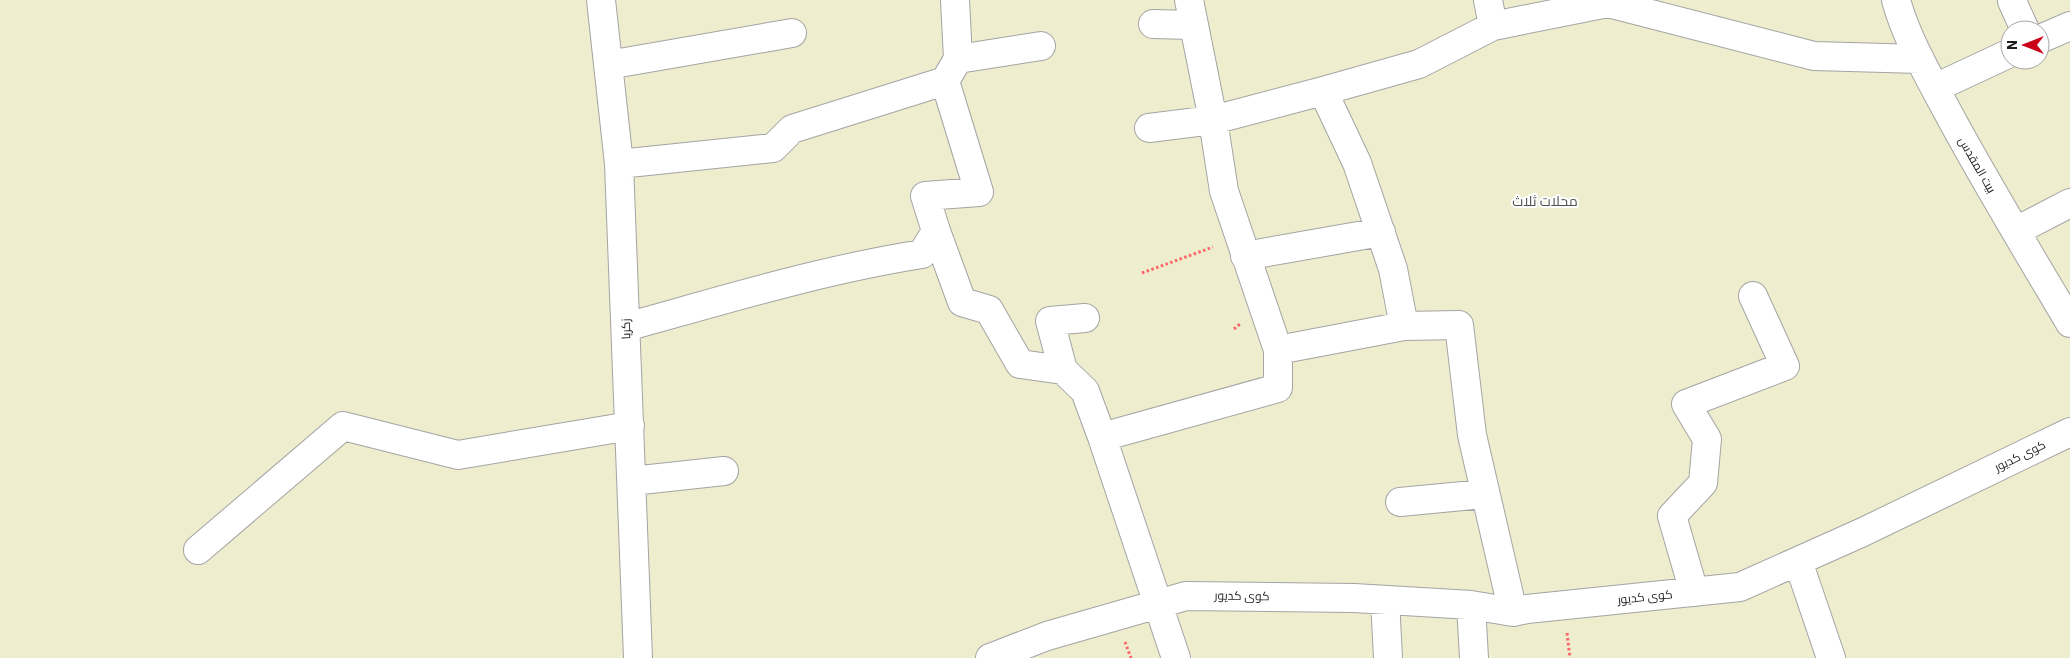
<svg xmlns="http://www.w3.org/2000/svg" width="2070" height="658" viewBox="0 0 2070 658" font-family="'IBM Plex Sans',Cairo,sans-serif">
  <rect width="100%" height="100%" fill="#efe9e3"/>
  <!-- farmland -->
  <path fill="#eeedcd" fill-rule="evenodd" d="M 0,0 L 2070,0 L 2070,658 L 0,658 ZM 2010,30 L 2040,30 L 2040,60 L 2010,60 Z"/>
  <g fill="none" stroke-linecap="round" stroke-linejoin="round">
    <!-- minor casing -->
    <g stroke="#a4a4a4" stroke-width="30">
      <path id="minor" d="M 601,0 L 619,164 L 638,658
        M 955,0 L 958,59
        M 1488,0 L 1493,26
        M 1896,0 C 1906,37 1927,73 1945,107 C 1984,180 2028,252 2070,323
        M 2012,1 L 2025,30
        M 1153,24 L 1194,25
        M 2040,39 L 2070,26
        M 608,65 L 792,33
        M 1935,88 L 2010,53
        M 1323,91 L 1357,163 L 1393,269 L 1404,326
        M 1149,128 L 1213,120 L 1323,91 L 1419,64 L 1493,26 L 1608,3 L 1814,56 L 1920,59
        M 619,164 L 773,148 L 792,129 L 945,81 L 958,59 L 1041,46
        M 936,231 L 962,302 L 989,310 L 1020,364 L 1063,370 L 1085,391 L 1102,437 L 1176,658
        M 2016,231 L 2070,203
        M 1245,256 L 1381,232
        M 626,327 C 724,300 821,270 922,254 L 936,231 L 925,196 L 979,192 L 945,81
        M 1278,350 L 1404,326 L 1459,325 L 1472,435 L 1513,612
        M 1063,370 L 1050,321 L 1085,318
        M 1102,437 L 1278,388 L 1278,350 L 1224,191 L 1213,120 L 1189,0
        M 632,481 L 724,471
        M 1400,502 L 1484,494
        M 198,550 L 343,426 L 458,455 L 630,426
        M 1798,561 L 1831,658
        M 1694,592 L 1672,516 L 1703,483 L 1707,439 L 1686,404 L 1785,366 L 1753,296
        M 1385,600 L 1388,658
        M 1471,605 L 1474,658
        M 990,658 L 1047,636 L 1186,596 L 1354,598 L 1471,605 L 1513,612 L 1527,609 L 1740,587 L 1863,532 L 2070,432"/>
    </g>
    <!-- path -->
    <path stroke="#fc6668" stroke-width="3" stroke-dasharray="2.5 2.5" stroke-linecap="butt" d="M 1142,273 L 1213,247
      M 1234,329 L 1240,324
      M 1567,633 L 1570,658
      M 1125,642 L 1131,658"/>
    <!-- minor -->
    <use href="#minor" stroke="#fff" stroke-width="28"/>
  </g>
  <g text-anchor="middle" stroke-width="4" stroke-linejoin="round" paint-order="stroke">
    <!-- street labels -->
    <g font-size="12" fill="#1d1d1d" stroke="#fff">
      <text transform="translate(1977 165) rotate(60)" y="4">بیت المقدس</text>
      <text transform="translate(626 329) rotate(-92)" y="4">زکریا</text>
      <text transform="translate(2020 456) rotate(-26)" y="4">کوی کدیور</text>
      <text transform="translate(1242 596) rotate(1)" y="4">کوی کدیور</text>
      <text transform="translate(1645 597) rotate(-6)" y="4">کوی کدیور</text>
    </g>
    <!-- neighbourhood labels -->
    <g font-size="14" fill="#505050" stroke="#fff">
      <text x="1545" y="206">محلات ثلاث</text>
    </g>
  </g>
  <!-- north arrow -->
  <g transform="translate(2025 45) rotate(270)"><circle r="24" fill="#ffffff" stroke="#a5a5a5"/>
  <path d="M0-4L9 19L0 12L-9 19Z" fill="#ca0017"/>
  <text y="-8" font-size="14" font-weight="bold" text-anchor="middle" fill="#1d1d1d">N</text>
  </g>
</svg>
